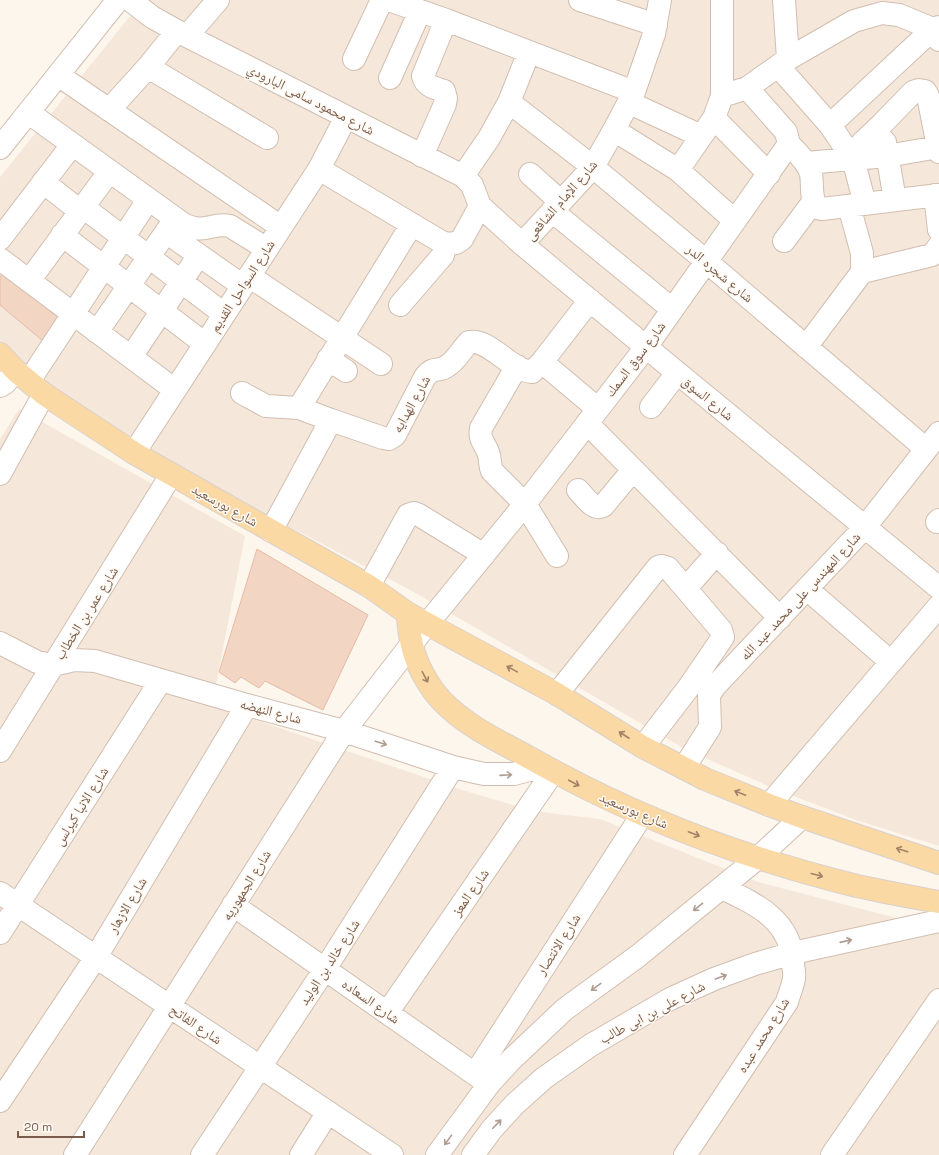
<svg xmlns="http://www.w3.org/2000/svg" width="939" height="1155" viewBox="0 0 939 1155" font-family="'Space Grotesk','Noto Naskh Arabic',sans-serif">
  <rect width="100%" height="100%" fill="#fdf6ec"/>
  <!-- residential -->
  <path fill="#f5e8da" d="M 143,0 L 939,0 L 939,846 L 856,820 L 775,789 L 685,749 L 412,591 L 131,444 L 0,353 L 0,177 Z
    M 19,409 L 245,536 L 212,705 L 459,789 L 533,811 L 600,819 L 758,882 L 939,929 L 939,1155 L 0,1155 L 0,439 Z"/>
  <!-- building -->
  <path fill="#f3d5c3" stroke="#e6bba3" d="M 4,272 L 61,320 L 43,341 L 0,305 L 0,277 Z
    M 257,549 L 368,615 L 323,710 L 265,681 L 259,688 L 241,677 L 235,683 L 219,672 Z"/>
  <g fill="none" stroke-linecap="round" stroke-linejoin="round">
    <!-- minor casing -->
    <g stroke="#d1beb0" stroke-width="24">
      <path id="minor" d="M 130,0 L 152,17 L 177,31 L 463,176 L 472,185 L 480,206 L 522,244 L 646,347 L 939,588
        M 389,0 L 446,20 L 634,92
        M 580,0 L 656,25
        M 784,0 L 788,59
        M 187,36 L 218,0
        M 354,59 L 382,0
        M 778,66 L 830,125 L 853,159 L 865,204
        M 148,67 L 267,138
        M 58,75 L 281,227
        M 390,78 L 420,11
        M 722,96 L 747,88 L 788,59 L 854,21 L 882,13 L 899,15 L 933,29 L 939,27
        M 509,102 L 593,167 L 706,261 L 926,449
        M 630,103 L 701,136
        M 109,110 L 148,67 L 177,31
        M 29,113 L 183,224 C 206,235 211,222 230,226 L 267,249
        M 714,118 L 769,174
        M 830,125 L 933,29 L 939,40
        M 614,130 L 678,170 L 735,221
        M 885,142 L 895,200
        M 789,144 C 797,153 808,162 811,174 C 813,186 810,198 817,208 L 822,209 L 939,195
        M 0,148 L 118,0
        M 422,156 L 445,104 L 446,98 L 444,91 C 435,88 425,86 423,76 L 446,20
        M 853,159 L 862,143 L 881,125 L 913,92 L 919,90 L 925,91 L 928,96 L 939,152
        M 806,163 L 887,156 L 938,147
        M 319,169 L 445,244 L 456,243 L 462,239 L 480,206
        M 678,170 L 714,118 L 722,96 L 722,0
        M 530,174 L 561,202
        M 463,176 L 489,138 L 509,102 L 529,52
        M 43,182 L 80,211
        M 935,195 L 939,230
        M 83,207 L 224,314
        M 552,211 L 672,309
        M 166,232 L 243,286
        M 62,235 L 205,344
        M 0,239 L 72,145
        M 784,241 L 813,202
        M 522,244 L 593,167 L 614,130 L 634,92 L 654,34 L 660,0
        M 0,259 L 175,390
        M 862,272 L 932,255 L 939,246
        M 249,276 L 381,364
        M 29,281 L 109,172
        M 400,305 L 443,255 L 445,244
        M 97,332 L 175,219
        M 806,347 L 862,272 L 862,253 L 849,206
        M 131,357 L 199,255
        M 328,359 L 346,371
        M 542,362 L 598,409
        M 517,366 L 481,428 C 479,440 484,442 488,452 C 491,459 489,464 492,471 L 525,504 L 557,556
        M 29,381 L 148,200
        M 0,386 L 5,383 L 16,371
        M 242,393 L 266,406 L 299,408 L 331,420
        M 651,407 L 677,373
        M 299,408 L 412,224
        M 587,423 L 780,618
        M 134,453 L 319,169 L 346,117
        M 0,474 L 44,394
        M 578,490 C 585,497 593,511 603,506 L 633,470
        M 937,522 L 939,520
        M 271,531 L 331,420 L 383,438 L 389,439 L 395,435 L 425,377 C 434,365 438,373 447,366 C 456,361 462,349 469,342 C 489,338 511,371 532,372 L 542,362 L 590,300
        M 369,586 L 408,515 L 414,513 L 419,515 L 484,555
        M 686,588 L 717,553
        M 807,589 L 891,662
        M 0,643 L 37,662 L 53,665 L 74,660 L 95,661 L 247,705 L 344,731 L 453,767 L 484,774 L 514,774 L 544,766
        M 557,694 L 658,567 L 662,566 L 668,568 L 721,630 L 723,637 L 689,687 L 643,747
        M 0,751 L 171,475
        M 684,768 L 710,727 L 709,695 L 715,686 L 865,527 L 939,433
        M 769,805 L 939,606
        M 0,893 L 392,1155
        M 233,905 L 489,1084
        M 0,933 L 161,680
        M 387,1013 L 553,772
        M 475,1074 L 642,815
        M 0,1101 L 96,957 L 247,705
        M 75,1155 L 344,731 L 428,623 L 525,504 L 646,347 L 789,144 L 786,132 L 747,88
        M 202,1155 L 325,969 L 453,767
        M 301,1155 L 328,1112
        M 437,1155 L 489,1084 L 511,1060 L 565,1009 L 638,956 L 759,857 L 802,817
        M 473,1155 L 492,1129 L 515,1104 L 544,1078 L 591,1045 L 670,999 L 714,979 L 755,964 L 793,953 L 939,921
        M 685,1155 L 787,1002 C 789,994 793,986 794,978 C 795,973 793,968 793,963 C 791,920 756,904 722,888
        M 832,1155 L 939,1000"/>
    </g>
    <!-- major casing -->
    <g stroke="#dad1cd" stroke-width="24">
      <path id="major" d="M 0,354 L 16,371 L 44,394 L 134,453 L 369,586 L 407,613 L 557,694 L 643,747 L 705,779 L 769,805 L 802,817 L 939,863
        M 407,613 C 409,623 409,634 412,645 C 416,664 428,686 442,701 C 466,726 499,741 530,758 C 632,816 743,858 857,886 C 884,892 912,897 939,902"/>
    </g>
    <!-- minor -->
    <use href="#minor" stroke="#fff" stroke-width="22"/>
    <!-- major -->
    <use href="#major" stroke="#fbd9a5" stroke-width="22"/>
  </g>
  <!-- one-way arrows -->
  <defs><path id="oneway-shaft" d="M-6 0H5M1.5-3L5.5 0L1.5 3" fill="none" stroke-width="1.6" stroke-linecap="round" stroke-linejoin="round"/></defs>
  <g stroke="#a18267">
    <use href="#oneway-shaft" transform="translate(512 669) rotate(-151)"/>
    <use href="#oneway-shaft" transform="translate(425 677) rotate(62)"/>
    <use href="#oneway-shaft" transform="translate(624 735) rotate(-147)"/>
    <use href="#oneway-shaft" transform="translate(574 783) rotate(28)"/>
    <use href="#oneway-shaft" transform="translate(740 793) rotate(-158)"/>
    <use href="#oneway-shaft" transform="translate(694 834) rotate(21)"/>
    <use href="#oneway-shaft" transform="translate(902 850) rotate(-162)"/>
    <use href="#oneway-shaft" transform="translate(817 875) rotate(15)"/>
  </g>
  <g stroke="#af9d94">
    <use href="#oneway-shaft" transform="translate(381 743) rotate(18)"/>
    <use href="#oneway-shaft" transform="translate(506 775) rotate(-4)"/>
    <use href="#oneway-shaft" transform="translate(698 907) rotate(141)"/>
    <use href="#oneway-shaft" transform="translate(846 941) rotate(-13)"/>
    <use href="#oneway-shaft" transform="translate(721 977) rotate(-20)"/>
    <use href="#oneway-shaft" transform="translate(596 987) rotate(144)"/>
    <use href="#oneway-shaft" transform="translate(497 1124) rotate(-46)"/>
    <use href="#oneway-shaft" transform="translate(448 1140) rotate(126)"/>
  </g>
  <g text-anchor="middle" stroke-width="3" stroke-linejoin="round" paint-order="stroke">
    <!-- street labels -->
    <g font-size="14" fill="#7a5c4d" stroke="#fffaf3">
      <text transform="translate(311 99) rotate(27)" y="5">شارع محمود سامى البارودي</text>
      <text transform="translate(561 200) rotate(-49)" y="5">شارع الإمام الشافعى</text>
      <text transform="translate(720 273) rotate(40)" y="5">شارع شجره الدر</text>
      <text transform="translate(242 286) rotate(-57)" y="5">شارع السواحل القديم</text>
      <text transform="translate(635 359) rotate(-53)" y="5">شارع سوق السمك</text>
      <text transform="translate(708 398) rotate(39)" y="5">شارع السوق</text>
      <text transform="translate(411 404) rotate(-61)" y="5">شارع الهدايه</text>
      <text transform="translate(225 505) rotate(29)" y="5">شارع بورسعيد</text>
      <text transform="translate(800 596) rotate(-47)" y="5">شارع المهندس على محمد عبد الله</text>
      <text transform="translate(86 613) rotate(-58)" y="5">شارع عمر بن الخطاب</text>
      <text transform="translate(271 711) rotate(15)" y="5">شارع النهضه</text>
      <text transform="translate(81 806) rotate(-58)" y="5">شارع الانبا كيرلس</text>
      <text transform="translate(634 810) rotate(23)" y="5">شارع بورسعيد</text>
      <text transform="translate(246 885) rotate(-58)" y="5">شارع الجمهوريه</text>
      <text transform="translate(470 892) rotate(-55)" y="5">شارع المعز</text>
      <text transform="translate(127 905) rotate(-59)" y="5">شارع الازهار</text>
      <text transform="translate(558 944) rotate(-57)" y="5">شارع الانتصار</text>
      <text transform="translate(329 962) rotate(-57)" y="5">شارع خالد بن الوليد</text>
      <text transform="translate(371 1001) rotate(35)" y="5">شارع السعاده</text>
      <text transform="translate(652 1012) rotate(-28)" y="5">شارع على بن ابى طالب</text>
      <text transform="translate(196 1024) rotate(34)" y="5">شارع الفاتح</text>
      <text transform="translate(763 1035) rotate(-58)" y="5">شارع محمد عبده</text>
    </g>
  </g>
  <!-- scale -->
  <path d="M18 1131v6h66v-6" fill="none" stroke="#7a5c4d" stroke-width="2"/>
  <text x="24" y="1131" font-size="12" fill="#7a5c4d" stroke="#fffaf3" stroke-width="3" paint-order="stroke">20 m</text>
</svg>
